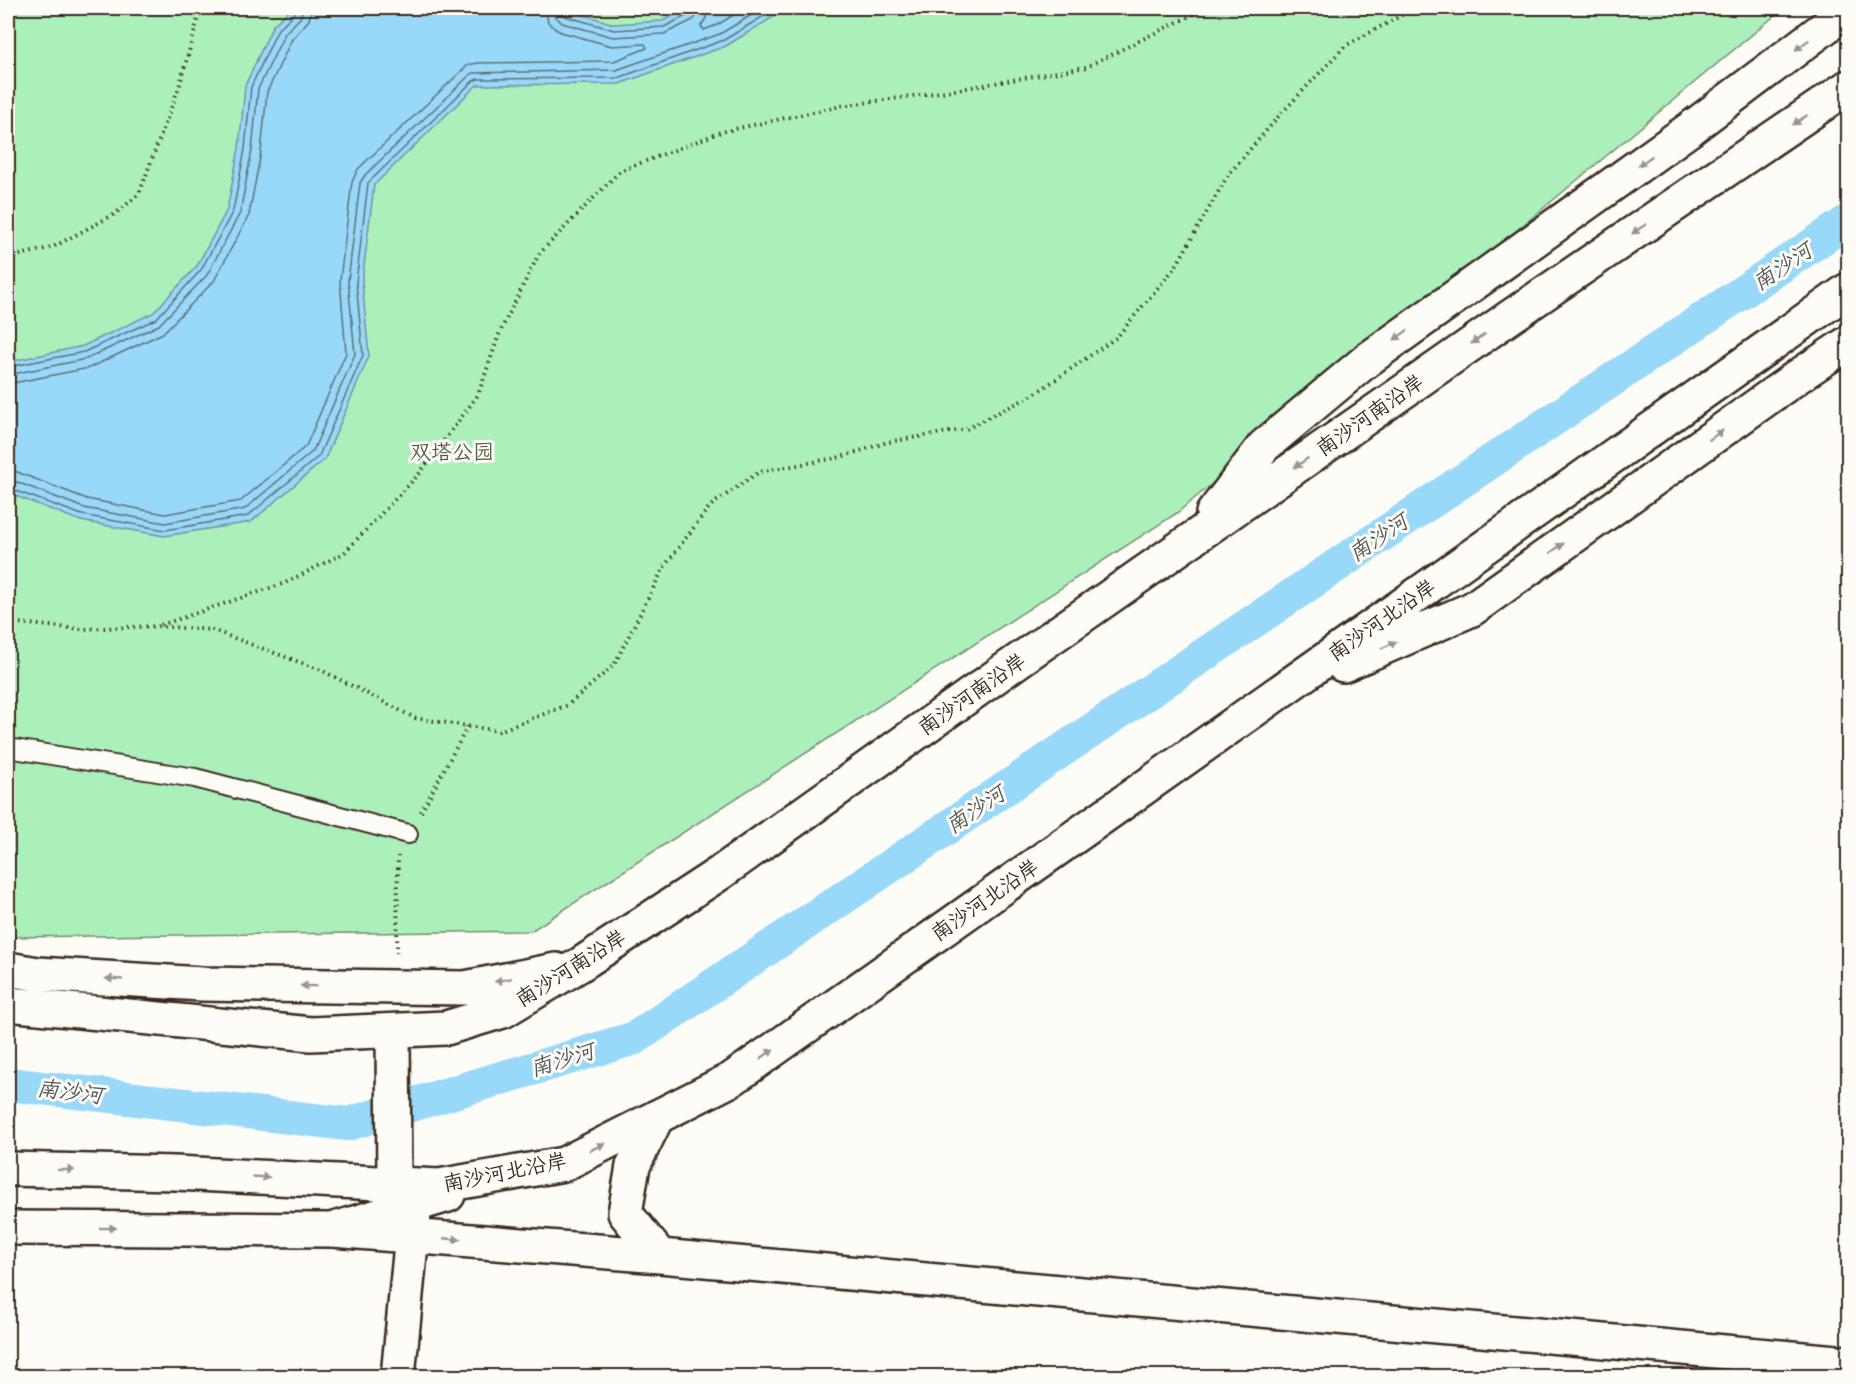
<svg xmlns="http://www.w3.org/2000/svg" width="1856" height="1384" viewBox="0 0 1856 1384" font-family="'Shantell Sans','LXGW WenKai TC',sans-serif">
  <rect width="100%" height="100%" fill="#fdfcf7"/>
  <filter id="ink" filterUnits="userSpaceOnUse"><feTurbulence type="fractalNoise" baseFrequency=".0167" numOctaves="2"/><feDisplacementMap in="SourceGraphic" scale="12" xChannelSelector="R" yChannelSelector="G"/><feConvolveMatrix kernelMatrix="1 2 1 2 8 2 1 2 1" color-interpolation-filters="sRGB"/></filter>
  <g filter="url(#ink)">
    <!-- green -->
    <path fill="#abf0ba" stroke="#738d6c" stroke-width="1.5" d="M 8,8 L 1784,8 L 1177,513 L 531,931 L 8,937 Z"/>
    <!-- water -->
    <path fill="#98d8f9" stroke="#7392a1" stroke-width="1.5" d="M 292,8 L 562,8 L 614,24 L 662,21 L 690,8 L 788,8 L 726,46 L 619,84 L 477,85 L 374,185 L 362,282 L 369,356 L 325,459 L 251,522 L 164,536 L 81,521 L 8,493 L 8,362 L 83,346 L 153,313 L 197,266 L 227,210 L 239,148 L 245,86 L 273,25 Z"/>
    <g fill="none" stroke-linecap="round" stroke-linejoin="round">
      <!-- shore -->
      <path stroke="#607076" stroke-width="1.5" d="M 554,8 L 556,17 L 562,23 L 613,37 L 664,34 L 693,20 L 698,14 L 698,8
        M 561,8 L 562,12 L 565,16 L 614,30 L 664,27 L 688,15 L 691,8
        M 707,8 L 706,18 L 701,26 L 704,30 L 717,25 L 745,8
        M 8,367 L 84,352 L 156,319 L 201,270 L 233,211 L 245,149 L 251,87 L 278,29 L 294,14 L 295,8
        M 8,375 L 86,359 L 159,325 L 207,275 L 240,213 L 252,150 L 258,89 L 285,33 L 300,18 L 303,8
        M 8,384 L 89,368 L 163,333 L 214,281 L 249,215 L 261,152 L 267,92 L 292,39 L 309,20 L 312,8
        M 8,471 L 17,472 L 87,499 L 165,514 L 241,501 L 306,446 L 346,353 L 340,280 L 352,182 L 358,169 L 468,65 L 478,63 L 614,61 L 647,48 L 645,44 L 612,46 L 561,32 L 554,28 L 548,22 L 545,8
        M 8,480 L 14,481 L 84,508 L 165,523 L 245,509 L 313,451 L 355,354 L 348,281 L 360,183 L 365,175 L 472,73 L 616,70 L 720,34 L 763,8
        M 8,488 L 82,515 L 165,530 L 248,516 L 319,456 L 363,355 L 356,282 L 368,183 L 473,81 L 478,79 L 618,78 L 724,40 L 777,8"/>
      <!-- canal -->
      <path stroke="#98d8f9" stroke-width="34" d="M 8,1084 L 348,1124 L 635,1038 L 1848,221"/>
      <!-- service casing -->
      <g stroke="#3b2a1e" stroke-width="22">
        <path id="service" d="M 8,748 L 195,778 L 408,834"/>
      </g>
      <!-- minor casing -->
      <g stroke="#3b2a1e" stroke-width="38">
        <path id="minor" d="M 333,1230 L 660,1256 L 625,1213 L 633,1166 L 657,1117
          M 660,1256 L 1848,1363
          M 398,1376 L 414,1214"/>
      </g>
      <!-- secondary casing -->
      <g stroke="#3b2a1e" stroke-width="38">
        <path id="secondary" d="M 1213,513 L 1264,446 L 1367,360 L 1690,129 L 1848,10
          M 1343,665 L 1472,609 L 1797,377 L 1848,343
          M 8,969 L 38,974 L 202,984 L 465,988 L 556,970
          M 8,1004 L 311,1034 L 446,1028 L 503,1011 L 581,964 L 720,873 L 1012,665 L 1510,317 L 1848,87
          M 393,1031 L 394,1184
          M 8,1169 L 175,1173 L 439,1186 L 564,1164 L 732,1079 L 1848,290
          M 8,1228 L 331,1230 L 448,1195"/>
      </g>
      <!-- path -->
      <path stroke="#3b2a1e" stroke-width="4" stroke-dasharray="1.5 4.5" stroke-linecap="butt" d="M 8,258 L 53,247 L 115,214 L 139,194 L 180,84 L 201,8
        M 8,622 L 80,629 L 157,626 L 212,630 L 321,670 L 415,718 L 499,731 L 568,705 L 614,665 L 664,567 L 710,506 L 759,472 L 841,457 L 888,442 L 966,429 L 1033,395 L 1117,337 L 1176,266 L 1228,175 L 1278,117 L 1345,46 L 1415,8
        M 161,625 L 285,583 L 344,553 L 419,474 L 478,395 L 500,332 L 539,254 L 620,171 L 721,132 L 841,106 L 955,90 L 1086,67 L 1206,8
        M 421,812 L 468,726
        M 397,953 L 398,856"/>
      <!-- service -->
      <use href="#service" stroke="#fdfcf7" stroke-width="18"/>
      <!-- minor -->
      <use href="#minor" stroke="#fdfcf7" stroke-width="33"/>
      <!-- secondary -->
      <use href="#secondary" stroke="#fdfcf7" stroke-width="33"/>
    </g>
    <!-- one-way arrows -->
    <defs><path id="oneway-solid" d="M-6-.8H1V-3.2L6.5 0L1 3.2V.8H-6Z" transform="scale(1.5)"/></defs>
    <g fill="#9c938a">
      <use href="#oneway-solid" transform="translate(1802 45) rotate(143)"/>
      <use href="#oneway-solid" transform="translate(1800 120) rotate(146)"/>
      <use href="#oneway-solid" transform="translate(1645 161) rotate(145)"/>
      <use href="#oneway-solid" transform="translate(1639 229) rotate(146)"/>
      <use href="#oneway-solid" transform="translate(1401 335) rotate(144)"/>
      <use href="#oneway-solid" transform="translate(1478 339) rotate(145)"/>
      <use href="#oneway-solid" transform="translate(1716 435) rotate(-35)"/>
      <use href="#oneway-solid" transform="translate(1301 463) rotate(145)"/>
      <use href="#oneway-solid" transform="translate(1557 548) rotate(-35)"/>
      <use href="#oneway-solid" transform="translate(1389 645) rotate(-24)"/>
      <use href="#oneway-solid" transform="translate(114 979) rotate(-177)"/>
      <use href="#oneway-solid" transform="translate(503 980) rotate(168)"/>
      <use href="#oneway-solid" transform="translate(309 986) rotate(-179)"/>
      <use href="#oneway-solid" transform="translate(767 1054) rotate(-35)"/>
      <use href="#oneway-solid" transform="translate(597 1147) rotate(-27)"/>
      <use href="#oneway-solid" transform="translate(66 1170) rotate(1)"/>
      <use href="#oneway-solid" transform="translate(261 1177) rotate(3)"/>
      <use href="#oneway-solid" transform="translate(108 1228)"/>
      <use href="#oneway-solid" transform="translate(452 1239) rotate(5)"/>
    </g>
  </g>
  <g text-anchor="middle" stroke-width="6" stroke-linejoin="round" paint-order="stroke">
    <!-- street labels -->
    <g font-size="21" fill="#3b2a1e" stroke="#fdfcf7">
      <text transform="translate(1370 415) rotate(-35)" y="7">南沙河南沿岸</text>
      <text transform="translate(1382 620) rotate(-35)" y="7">南沙河北沿岸</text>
      <text transform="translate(972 694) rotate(-35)" y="7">南沙河南沿岸</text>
      <text transform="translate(985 900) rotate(-35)" y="7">南沙河北沿岸</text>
      <text transform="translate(571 968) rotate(-32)" y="7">南沙河南沿岸</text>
      <text transform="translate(505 1172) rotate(-11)" y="7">南沙河北沿岸</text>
    </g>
    <!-- park labels -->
    <g font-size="21" fill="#575c45" stroke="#fdfcf7">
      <text x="452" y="459">双塔公园</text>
    </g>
    <!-- water labels -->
    <g font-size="22" font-style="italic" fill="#525655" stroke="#fdfcf7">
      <text transform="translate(1782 266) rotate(-34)" y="8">南沙河</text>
      <text transform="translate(1378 537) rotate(-34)" y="8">南沙河</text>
      <text transform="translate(975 809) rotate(-34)" y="8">南沙河</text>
      <text transform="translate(562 1059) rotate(-17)" y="8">南沙河</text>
      <text transform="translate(70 1091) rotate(7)" y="8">南沙河</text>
    </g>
  </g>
  <!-- margin -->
  <rect width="1856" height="1384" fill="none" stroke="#fdfcf7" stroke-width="30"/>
  <rect x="15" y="15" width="1826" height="1354" fill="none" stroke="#3b2a1e" stroke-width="2" filter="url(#ink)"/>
</svg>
